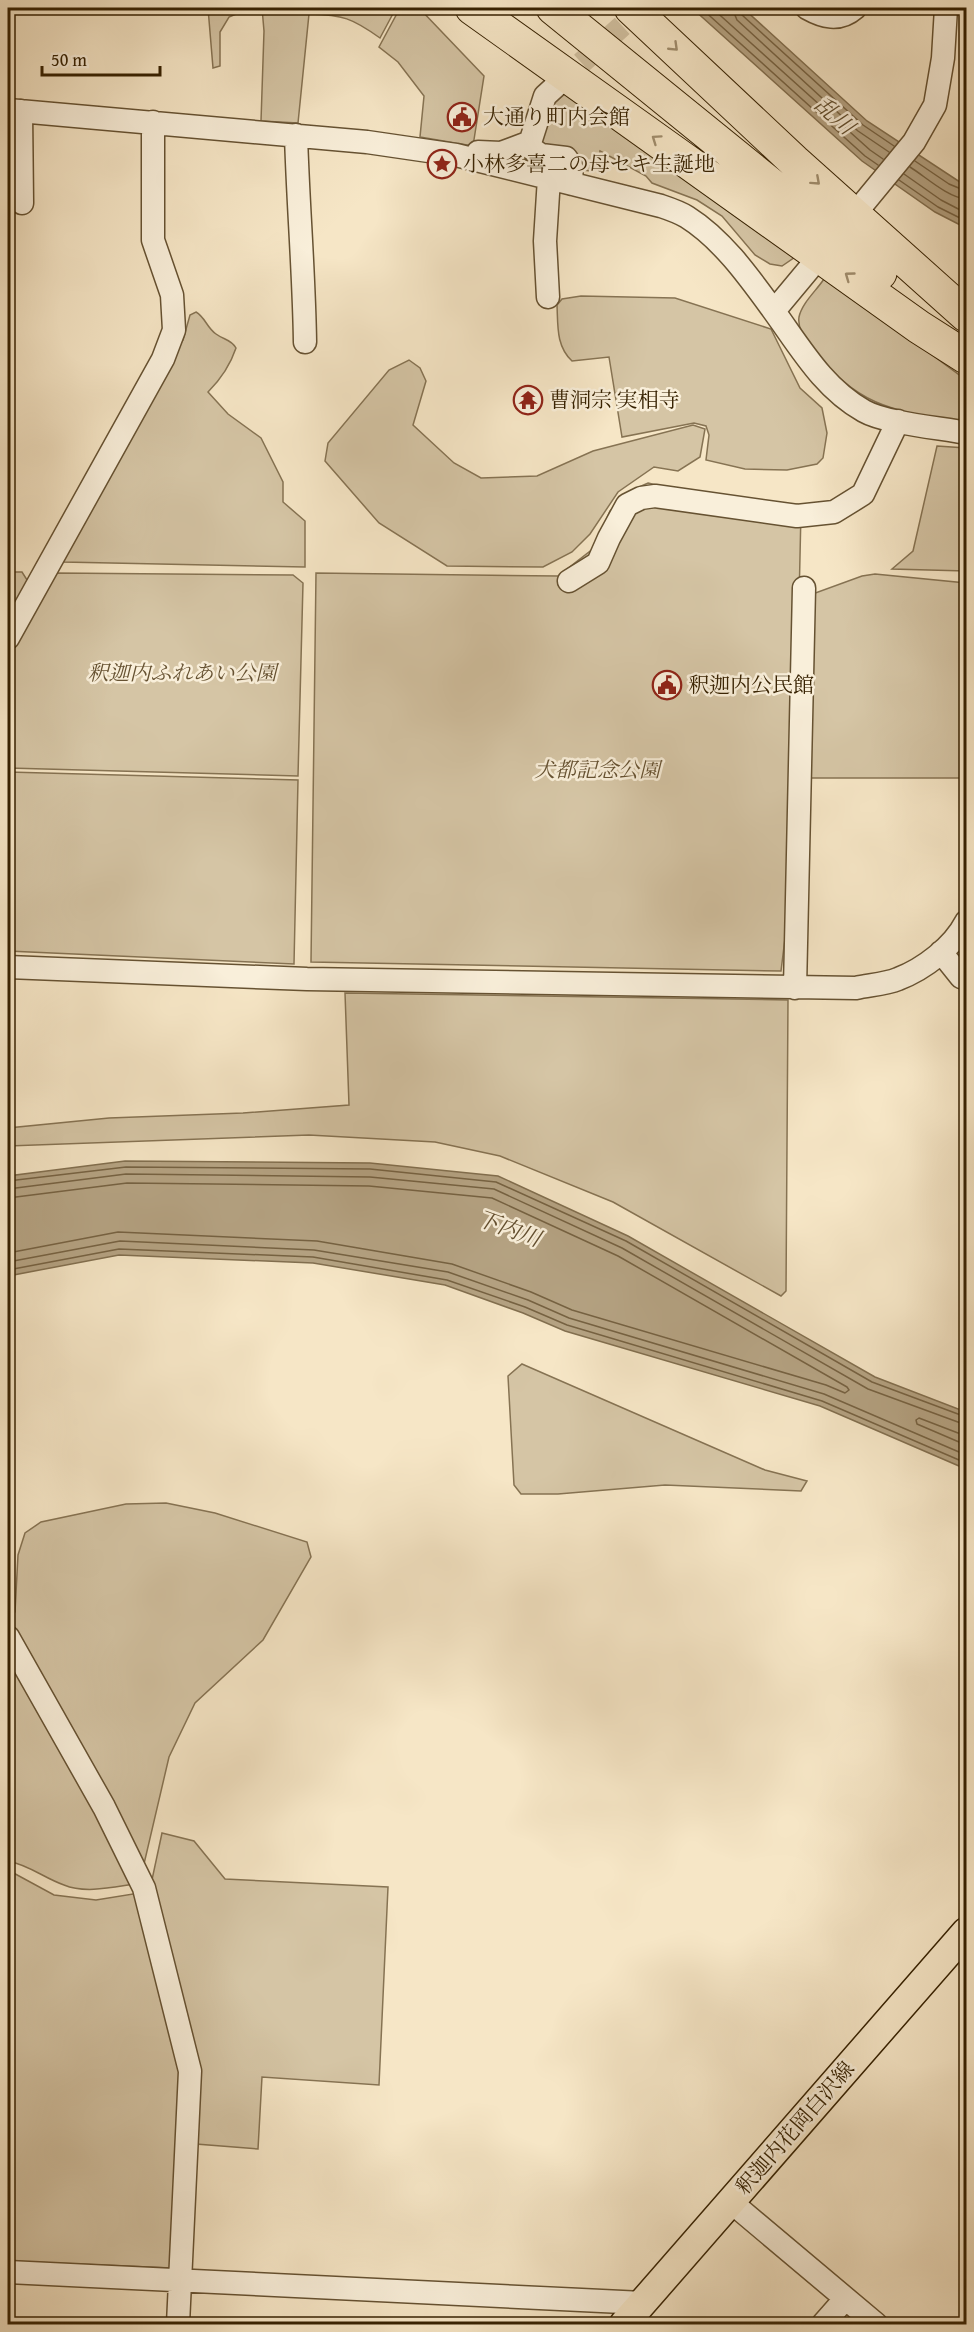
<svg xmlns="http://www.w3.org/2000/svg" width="974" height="2332" viewBox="0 0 974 2332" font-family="'Gentium Book Plus','Noto Serif JP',serif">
  <rect width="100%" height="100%" fill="#f6e6c6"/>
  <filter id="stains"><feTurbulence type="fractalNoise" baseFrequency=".00333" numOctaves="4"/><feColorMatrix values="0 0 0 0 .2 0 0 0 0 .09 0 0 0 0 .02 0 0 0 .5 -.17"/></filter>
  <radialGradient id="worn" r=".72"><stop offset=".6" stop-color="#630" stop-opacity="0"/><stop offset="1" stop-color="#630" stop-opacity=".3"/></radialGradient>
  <!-- green -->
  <path fill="#d5c5a5" stroke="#867353" stroke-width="1.5" d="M 208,8 L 246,8 L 246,10 L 229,17 L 220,32 L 220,66 L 213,68 Z
    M 262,8 L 396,8 L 380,38 C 352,18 343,15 309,14 L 298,123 L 261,121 L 264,31 Z
    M 400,8 L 419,8 L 484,76 L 473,146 L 420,137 L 424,96 L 398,62 L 379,47 Z
    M 564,91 L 798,255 L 782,266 L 770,264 L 755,255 L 722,216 L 697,200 L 652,183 L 646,176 L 600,151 L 597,169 L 590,168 L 590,171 L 583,170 L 583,162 L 572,150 L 541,143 L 553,103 Z
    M 824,279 L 882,318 L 966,380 L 966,423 C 897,411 859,409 814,350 C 807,340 797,330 799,317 C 802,303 816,291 824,279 Z
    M 581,296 L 675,298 L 771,329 L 800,388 L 822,408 L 827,433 L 823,458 L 817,464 L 787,470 L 745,469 L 706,460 L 709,435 L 706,426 L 694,423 L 622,437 L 609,357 L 572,361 C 556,346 558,326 557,305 L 562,299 Z
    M 196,312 C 205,317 207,328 216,334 C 224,340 231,339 236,348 C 230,366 221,379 208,392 L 228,414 L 261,438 L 283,482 L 283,502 L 305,521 L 305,567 L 63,562 L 173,354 L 183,340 L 190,315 Z
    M 409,360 L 420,368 L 426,381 L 413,425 L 454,463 L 481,478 L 537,476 L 593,451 L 693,425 L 705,429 L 700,457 L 678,471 L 654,467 L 618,492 L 590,534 L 572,552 L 543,567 L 447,566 L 379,523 L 325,461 L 328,443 L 389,370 Z
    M 937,446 L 966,448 L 966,571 L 892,569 L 913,551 Z
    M 648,483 L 730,502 L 801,511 L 793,873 L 781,971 L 311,962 L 316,573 L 558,576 L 594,548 L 610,511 L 630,491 Z
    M 8,572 L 22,572 L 29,583 L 8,621 Z
    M 56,573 L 293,575 L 303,583 L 298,776 L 8,768 L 8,658 Z
    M 875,574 L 966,583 L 966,778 L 805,778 L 807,596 L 862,576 Z
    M 8,772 L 298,780 L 294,964 L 8,951 Z
    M 345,993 L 788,1000 L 786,1291 L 781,1296 L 613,1202 L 500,1156 L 435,1142 L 309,1135 L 8,1146 L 8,1128 L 109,1118 L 243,1113 L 349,1105 Z
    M 522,1364 L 765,1470 L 807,1481 L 801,1491 L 665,1485 L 558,1494 L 521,1494 L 514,1485 L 508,1376 Z
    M 166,1503 L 215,1513 L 307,1542 L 311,1557 L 263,1640 L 195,1703 L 169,1757 L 144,1864 L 8,1624 L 8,1619 L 15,1612 L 18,1555 L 25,1533 L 41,1522 L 126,1504 Z
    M 8,1652 L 135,1884 C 114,1887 85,1894 64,1885 C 44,1878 29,1865 8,1861 Z
    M 162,1833 L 194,1841 L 225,1879 L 388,1887 L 379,2085 L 262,2077 L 258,2149 L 196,2144 L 150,1889 Z
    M 8,1870 L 54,1895 L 96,1900 L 139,1893 L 183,2073 L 172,2268 L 8,2261 Z"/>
  <!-- water -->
  <path fill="#b5a383" stroke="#826f4f" stroke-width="1.5" d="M 692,8 L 743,8 L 867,121 L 966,186 L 966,228 L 935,212 L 862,161 Z
    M 125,1161 L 370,1163 L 498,1176 L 628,1236 L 875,1377 L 966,1412 L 966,1469 L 820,1406 L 565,1331 L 523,1313 L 445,1285 L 313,1263 L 119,1255 L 8,1276 L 8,1176 Z"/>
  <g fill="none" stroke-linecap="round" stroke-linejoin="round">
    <!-- shore -->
    <path stroke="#766242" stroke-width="1.5" d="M 701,8 L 865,156 L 878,165
      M 712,8 L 870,150 L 883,159
      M 732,8 L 737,20 L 858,131 L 889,152
      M 740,8 L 742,15 L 863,125 L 894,146
      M 915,161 L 949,184 L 966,191
      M 910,167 C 926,177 947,197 966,199
      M 904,174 L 941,200 L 966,213
      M 899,180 L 938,207 L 966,221
      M 8,1181 L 126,1167 L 370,1169 L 496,1182 L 626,1241 L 872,1382 L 966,1417
      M 8,1189 L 126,1174 L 370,1177 L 494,1189 L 622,1248 L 868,1389 L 966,1425
      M 8,1198 L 127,1183 L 369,1186 L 492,1198 L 618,1256 L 847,1387 L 849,1390 L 845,1393 L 826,1385 L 572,1310 L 531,1292 L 452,1264 L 317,1241 L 118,1232 L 8,1253
      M 8,1262 L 120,1241 L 314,1250 L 448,1272 L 528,1300 L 569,1318 L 824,1394 L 966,1455
      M 8,1270 L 119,1249 L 313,1257 L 447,1280 L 525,1307 L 567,1325 L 822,1401 L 966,1463
      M 966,1434 L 958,1433 L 919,1418 L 916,1420 L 917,1424 L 966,1445"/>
    <!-- minor-tunnel -->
    <path stroke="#d0bf9f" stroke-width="22" stroke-dasharray="22 11" stroke-linecap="butt" d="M 557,85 L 642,8"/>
    <!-- minor casing -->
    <g stroke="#665232" stroke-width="25">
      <path id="minor" d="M 807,8 C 823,17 839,22 855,8
        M 8,110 L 367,142 L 456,155 L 661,206 C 670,209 679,212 687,217 C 722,239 749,277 773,310 C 800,347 823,388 864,411 C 885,423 941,428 966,433
        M 21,111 L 22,203
        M 296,135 C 298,204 304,273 305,342
        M 529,146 L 545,96 L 557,85
        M 478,152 L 501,153 L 525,144 L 541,155 L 566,158 L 571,165 L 572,184
        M 863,204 L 914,142 L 935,105 L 943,58 L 946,8
        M 548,297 L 545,241 L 549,178
        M 774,311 L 809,269
        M 569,581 L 598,563 L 609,538 L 627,505 L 641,498 L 655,496 L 797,516 L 834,512 L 863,494 L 898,421
        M 8,638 L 163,359 L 174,330 L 172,295 L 153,240 L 153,122
        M 941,952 L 961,977 L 966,979
        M 8,967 L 307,979 L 856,988 C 870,985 886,984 898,979 C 924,969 953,947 966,922
        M 795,988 L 804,588
        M 8,1637 L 104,1807 L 144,1888 L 190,2071 L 178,2324
        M 731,2202 L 876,2324
        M 8,2272 L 643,2303
        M 823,2324 L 845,2299"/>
    </g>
    <!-- major casing -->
    <g stroke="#362101" stroke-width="31">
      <path id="major" d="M 624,2324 L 966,1932"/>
    </g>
    <!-- highway casing -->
    <g stroke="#362101" stroke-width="35">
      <path id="highway" d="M 472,8 L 919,327 L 966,357
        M 553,8 L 880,273
        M 631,8 L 794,161 L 966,315"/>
    </g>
    <!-- minor -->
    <use href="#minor" stroke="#f9efda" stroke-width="22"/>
    <!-- major -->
    <use href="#major" stroke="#f6e6c6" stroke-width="28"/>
    <!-- highway -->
    <use href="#highway" stroke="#f6e6c6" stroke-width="33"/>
  </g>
  <!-- one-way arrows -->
  <defs><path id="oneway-chevron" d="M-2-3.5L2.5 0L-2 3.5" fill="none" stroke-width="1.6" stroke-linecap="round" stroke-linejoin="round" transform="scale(1.5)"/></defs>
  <g stroke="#a08d6d">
    <use href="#oneway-chevron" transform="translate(674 47) rotate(44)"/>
    <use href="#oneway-chevron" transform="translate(656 139) rotate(-145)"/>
    <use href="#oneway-chevron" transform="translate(816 181) rotate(42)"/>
    <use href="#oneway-chevron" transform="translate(849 276) rotate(-144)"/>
  </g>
  <!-- icons -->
  <defs>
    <g id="civic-ring" transform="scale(1.5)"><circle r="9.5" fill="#f9efda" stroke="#8f2418" stroke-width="1.5"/><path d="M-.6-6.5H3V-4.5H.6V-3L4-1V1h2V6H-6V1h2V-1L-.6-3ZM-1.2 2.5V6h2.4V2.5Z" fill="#8f2418"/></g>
    <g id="sight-ring" transform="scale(1.5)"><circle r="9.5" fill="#f9efda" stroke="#8f2418" stroke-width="1.5"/><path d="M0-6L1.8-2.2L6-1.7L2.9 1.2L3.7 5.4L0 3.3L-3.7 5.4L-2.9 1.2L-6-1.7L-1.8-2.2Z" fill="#8f2418"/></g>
    <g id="temple-ring" transform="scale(1.5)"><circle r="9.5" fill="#f9efda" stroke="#8f2418" stroke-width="1.5"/><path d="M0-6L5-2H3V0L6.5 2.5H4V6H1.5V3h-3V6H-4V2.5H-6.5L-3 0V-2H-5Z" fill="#8f2418"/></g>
  </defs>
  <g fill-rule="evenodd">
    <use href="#civic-ring" x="462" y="117"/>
    <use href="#sight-ring" x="442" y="164"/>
    <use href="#temple-ring" x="528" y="400"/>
    <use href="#civic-ring" x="667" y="685"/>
  </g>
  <g text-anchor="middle" stroke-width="5" stroke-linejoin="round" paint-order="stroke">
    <!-- poi labels -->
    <g font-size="21" fill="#362101" stroke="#f9efda" text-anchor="start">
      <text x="483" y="124">大通り町内会館</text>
      <text x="463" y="171">小林多喜二の母セキ生誕地</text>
      <text x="549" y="407">曹洞宗 実相寺</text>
      <text x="688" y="692">釈迦内公民館</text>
    </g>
    <!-- park labels -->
    <g font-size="21" font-style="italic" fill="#665232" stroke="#f9efda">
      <text x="182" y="680">釈迦内ふれあい公園</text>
      <text x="597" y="777">犬都記念公園</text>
    </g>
    <!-- street labels -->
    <g font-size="21" fill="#362101" stroke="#f9efda">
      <text transform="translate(795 2128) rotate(-49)" y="7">釈迦内花岡白沢線</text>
    </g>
    <!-- water labels -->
    <g font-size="22" font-style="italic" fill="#624e2e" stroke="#f9efda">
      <text transform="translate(835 115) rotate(42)" y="8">乱川</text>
      <text transform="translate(509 1228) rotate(20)" y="8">下内川</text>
    </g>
  </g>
  <!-- margin -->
  <rect width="974" height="2332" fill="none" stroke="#f6e6c6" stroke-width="30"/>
  <rect x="9" y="9" width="956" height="2314" fill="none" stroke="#362101" stroke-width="3"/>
  <rect x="15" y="15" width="944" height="2302" fill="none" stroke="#362101" stroke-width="1.5"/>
  <!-- scale -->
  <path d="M42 66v9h118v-9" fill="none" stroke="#362101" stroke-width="3"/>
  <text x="51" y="66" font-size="18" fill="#362101" stroke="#f9efda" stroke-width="4.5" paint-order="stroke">50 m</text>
  <rect width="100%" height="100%" filter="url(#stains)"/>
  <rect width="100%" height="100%" fill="url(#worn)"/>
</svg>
